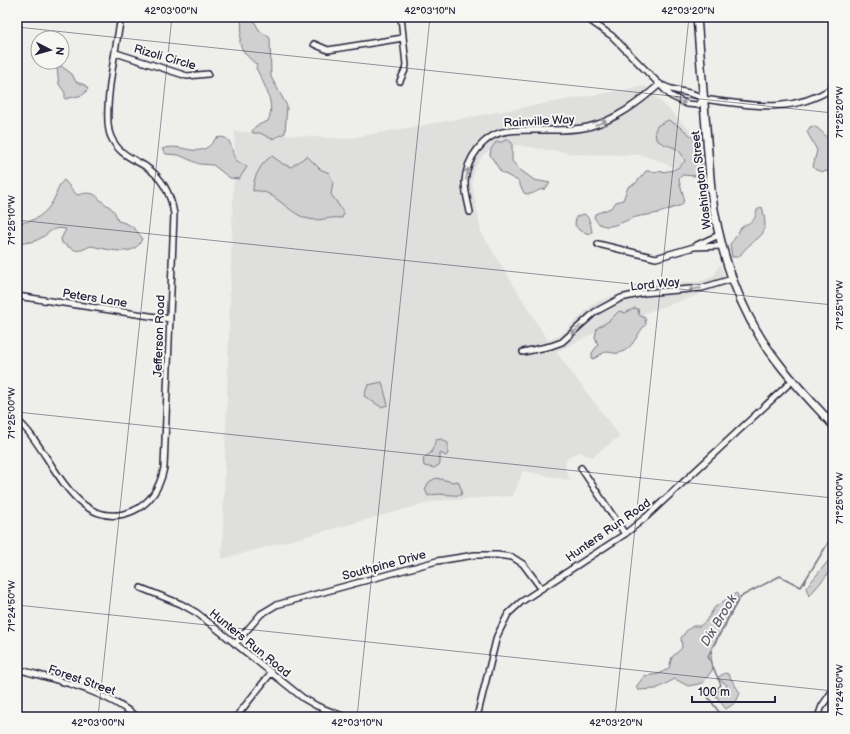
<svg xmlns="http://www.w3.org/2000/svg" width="850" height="734" viewBox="0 0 850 734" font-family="'Balsamiq Sans',sans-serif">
  <rect width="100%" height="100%" fill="#eeeeeb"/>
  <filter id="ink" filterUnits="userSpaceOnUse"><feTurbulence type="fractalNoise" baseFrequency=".025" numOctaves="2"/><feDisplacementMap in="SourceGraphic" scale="8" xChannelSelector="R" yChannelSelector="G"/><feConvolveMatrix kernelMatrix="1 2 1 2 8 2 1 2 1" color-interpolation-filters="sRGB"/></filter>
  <g filter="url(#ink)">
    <!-- built -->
    <path fill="#dfdfde" d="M 645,86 L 700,140 L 702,173 L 693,174 L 680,171 L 660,161 L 641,155 L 576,154 L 509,144 L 496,146 L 483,155 L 475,168 L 472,183 L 481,232 L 548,341 L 561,335 L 594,303 L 653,282 L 699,282 L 714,276 L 720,264 L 727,285 L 610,325 L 556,352 L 620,436 L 592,457 L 579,452 L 568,457 L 566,461 L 565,469 L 569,478 L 574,481 L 523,471 L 513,496 L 435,501 L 222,559 L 235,131 L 344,139 Z"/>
    <!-- green -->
    <path fill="#d0d0d1" stroke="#797986" d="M 240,17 L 252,17 L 259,30 L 270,38 L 271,77 L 287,106 L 285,133 L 272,139 L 260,133 L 253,133 L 252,131 L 256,126 L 268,121 C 276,104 264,84 256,68 L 257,65 C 249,58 239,50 240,39 C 241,30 243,26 240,17 Z
      M 61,66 L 72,74 L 76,82 L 85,85 L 88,89 L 83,95 L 65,99 L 65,93 L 59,84 L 57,68 Z
      M 668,120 C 688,130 715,152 696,176 L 683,175 L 679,178 C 679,187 687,197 682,205 C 673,207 667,211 658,213 C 651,215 643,215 636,217 C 624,220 603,236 594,217 L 595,214 L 611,208 L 616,202 L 623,200 L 628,187 L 636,183 L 646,171 C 661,172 675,174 685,161 C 679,143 667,149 656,139 L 655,131 L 657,126 Z
      M 814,126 C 832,137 833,150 833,170 C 827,172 817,173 813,167 L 817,150 L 807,132 L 810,127 Z
      M 216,138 C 234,133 230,153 236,160 C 239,163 244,164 247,167 L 239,179 L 230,178 L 213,165 L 199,164 L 179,155 L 166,154 L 162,149 C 183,141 200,163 216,138 Z
      M 507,139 L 512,143 L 512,161 L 519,169 L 534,180 L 550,183 L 545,189 C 536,189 533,197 524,193 L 518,181 L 501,172 L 490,155 L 491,149 L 496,142 L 502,142 Z
      M 272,156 L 283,164 L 291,167 L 307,156 L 320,169 L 329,173 L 333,182 L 331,194 L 344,213 L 342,218 C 329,216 319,223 305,218 C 286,211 272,188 253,191 C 252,179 262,161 272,156 Z
      M 64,180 L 77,195 C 82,194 87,192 93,194 C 96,195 98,197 100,200 C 110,208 114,207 118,221 C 131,224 135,228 142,238 C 136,260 106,248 90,246 C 77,254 74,250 62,243 L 61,239 L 66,229 C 50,226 49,235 37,240 C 30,244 23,240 17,248 L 17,222 C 33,224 47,213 54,199 C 58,191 57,186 64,180 Z
      M 762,207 C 772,242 755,233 739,257 L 732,257 L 730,244 C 735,240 737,233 741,228 C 751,219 753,227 757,210 Z
      M 584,214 C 590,217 591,226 592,232 L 589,234 L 579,230 L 575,225 L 576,217 Z
      M 635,308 L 638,309 L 639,315 L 645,318 L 646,324 C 636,334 634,349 619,353 C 615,354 610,352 606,352 C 600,353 598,358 592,359 L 592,353 L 598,345 L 595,337 L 597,328 L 609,321 L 619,311 L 625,313 Z
      M 382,382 L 388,405 L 381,407 L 364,396 L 368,385 Z
      M 441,439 L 448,443 L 448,453 L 446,456 L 440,453 L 440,464 L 434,468 L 424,466 L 423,458 L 431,453 L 436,440 Z
      M 436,478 L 453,482 L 458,481 L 462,491 L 461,495 C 450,496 439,492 428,496 L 425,489 L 429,482 Z
      M 833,555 L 833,568 L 809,596 L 806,588 Z
      M 736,593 L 738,595 L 735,606 L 728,616 L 725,628 L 719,634 L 712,648 L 711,655 L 713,669 L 703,683 L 688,686 L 675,679 L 656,689 L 638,690 L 636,687 L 644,676 L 659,674 L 669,668 L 672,657 L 682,648 L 681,638 L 687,630 L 693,626 L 700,626 L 706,621 L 715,607 Z
      M 725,673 L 728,674 L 740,693 L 736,702 L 726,709 L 716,696 L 716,691 L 725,690 L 727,687 L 726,684 L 717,678 Z"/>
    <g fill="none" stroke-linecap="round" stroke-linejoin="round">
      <!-- stream -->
      <path stroke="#727281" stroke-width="1.5" d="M 714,717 L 719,712 L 708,697 L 721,685 L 708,656 L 740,597 L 780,576 L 801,587 L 833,535"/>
      <!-- minor casing -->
      <g stroke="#22223b" stroke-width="8">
        <path id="minor" d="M 585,17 L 612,36 L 671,96 L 687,104 L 698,105 L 703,99
          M 314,44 L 328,50 L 403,38
          M 116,53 L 187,76 L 208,74
          M 400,81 L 405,70 L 406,65 L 401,17
          M 664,86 C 677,93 694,91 703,99
          M 703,99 C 752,105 789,115 833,88
          M 470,212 C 468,202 465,192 465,182 C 466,159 484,133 509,131 C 535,128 561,133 588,127 C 616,120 638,103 660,84
          M 598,244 L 656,258 L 694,247 L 722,246
          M 697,245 L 719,235
          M 17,296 L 170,319
          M 523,352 L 551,346 L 562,342 L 595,312 L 621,298 L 643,293 L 702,288 L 732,279
          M 17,420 C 52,449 73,536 133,511 C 151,503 160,487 164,468 L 174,214 C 171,195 162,177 145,166 C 131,158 118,153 111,137 C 101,117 117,42 121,17
          M 581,468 L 625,534
          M 141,588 L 181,604 L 197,613 L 303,698 L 317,706 L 345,717
          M 235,644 L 261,614 L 276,605 L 437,561 L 475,555 L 497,555 L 512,557 L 523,564 L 541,588
          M 17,669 C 59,681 102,689 137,717
          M 236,717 L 271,673
          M 477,717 L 497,636 L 508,614 L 521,602 L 625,534 L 646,517 L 793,380
          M 818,717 L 822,706 L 833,690"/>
      </g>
      <!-- secondary casing -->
      <g stroke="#22223b" stroke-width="10">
        <path id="secondary" d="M 697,17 L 711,190 C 719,250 739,313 777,361 C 794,384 814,404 833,425"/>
      </g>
      <!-- minor -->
      <use href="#minor" stroke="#f6f6f2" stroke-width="5"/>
      <!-- secondary -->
      <use href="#secondary" stroke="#f6f6f2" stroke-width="7"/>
    </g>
    <!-- one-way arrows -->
    <defs><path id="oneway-shaft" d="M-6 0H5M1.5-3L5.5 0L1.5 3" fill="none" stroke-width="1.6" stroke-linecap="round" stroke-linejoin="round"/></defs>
    <g stroke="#9797a0">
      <use href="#oneway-shaft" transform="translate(680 101) rotate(24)"/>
      <use href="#oneway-shaft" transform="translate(601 123) rotate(-19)"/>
      <use href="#oneway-shaft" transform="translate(467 174) rotate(-79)"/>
      <use href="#oneway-shaft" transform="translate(695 289) rotate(172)"/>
      <use href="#oneway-shaft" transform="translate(576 330) rotate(135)"/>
    </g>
  </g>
  <!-- ticks -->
  <path fill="none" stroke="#22223b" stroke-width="1" stroke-opacity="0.45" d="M 17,27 L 833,113M 17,220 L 833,305M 17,412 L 833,498M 17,605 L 833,691M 98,717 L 172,17M 357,717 L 430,17M 615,717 L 689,17"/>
  <g text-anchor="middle" stroke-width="4" stroke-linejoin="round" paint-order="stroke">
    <!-- street labels -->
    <g font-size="12" fill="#22223b" stroke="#f6f6f2">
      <text transform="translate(165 57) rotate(16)" y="4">Rizoli Circle</text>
      <text transform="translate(539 121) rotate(-3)" y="4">Rainville Way</text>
      <text transform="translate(701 180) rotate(-97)" y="4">Washington Street</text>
      <text transform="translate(655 284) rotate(-6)" y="4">Lord Way</text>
      <text transform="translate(95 298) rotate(9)" y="4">Peters Lane</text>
      <text transform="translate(159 336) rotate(-88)" y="4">Jefferson Road</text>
      <text transform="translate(608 530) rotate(-35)" y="4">Hunters Run Road</text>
      <text transform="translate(384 565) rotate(-15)" y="4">Southpine Drive</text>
      <text transform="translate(250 643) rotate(39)" y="4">Hunters Run Road</text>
      <text transform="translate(82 680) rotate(19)" y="4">Forest Street</text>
    </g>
    <!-- water labels -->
    <g font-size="13" font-style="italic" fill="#575769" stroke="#f6f6f2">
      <text transform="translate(718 620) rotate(-59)" y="5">Dix Brook</text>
    </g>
  </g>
  <!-- margin -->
  <rect width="850" height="734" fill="none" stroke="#f6f6f2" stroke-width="44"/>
  <!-- north arrow -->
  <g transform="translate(50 50) rotate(96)"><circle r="19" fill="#f6f6f2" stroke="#a1a1a9"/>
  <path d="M0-3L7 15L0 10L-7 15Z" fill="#22223b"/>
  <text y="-6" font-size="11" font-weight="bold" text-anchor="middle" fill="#22223b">N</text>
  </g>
  <!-- scale -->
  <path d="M692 696v6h83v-6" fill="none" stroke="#22223b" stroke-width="2"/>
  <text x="698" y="696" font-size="12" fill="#22223b" stroke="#f6f6f2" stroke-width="3" paint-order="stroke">100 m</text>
  <rect x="22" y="22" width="806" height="690" fill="none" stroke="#22223b" stroke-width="1.5"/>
  <g font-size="10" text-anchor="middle" fill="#22223b">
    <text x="171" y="14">42°03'00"N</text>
    <text x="430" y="14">42°03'10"N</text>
    <text x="688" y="14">42°03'20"N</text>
    <text transform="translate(839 112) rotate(-90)" y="4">71°25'20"W</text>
    <text transform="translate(11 220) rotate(-90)" y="4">71°25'10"W</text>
    <text transform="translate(839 305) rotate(-90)" y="4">71°25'10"W</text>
    <text transform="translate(11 413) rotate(-90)" y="4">71°25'00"W</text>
    <text transform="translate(839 498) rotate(-90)" y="4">71°25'00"W</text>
    <text transform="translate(11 606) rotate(-90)" y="4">71°24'50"W</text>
    <text transform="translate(839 690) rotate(-90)" y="4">71°24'50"W</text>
    <text x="98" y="726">42°03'00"N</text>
    <text x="357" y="726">42°03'10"N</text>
    <text x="616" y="726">42°03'20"N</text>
  </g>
</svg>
